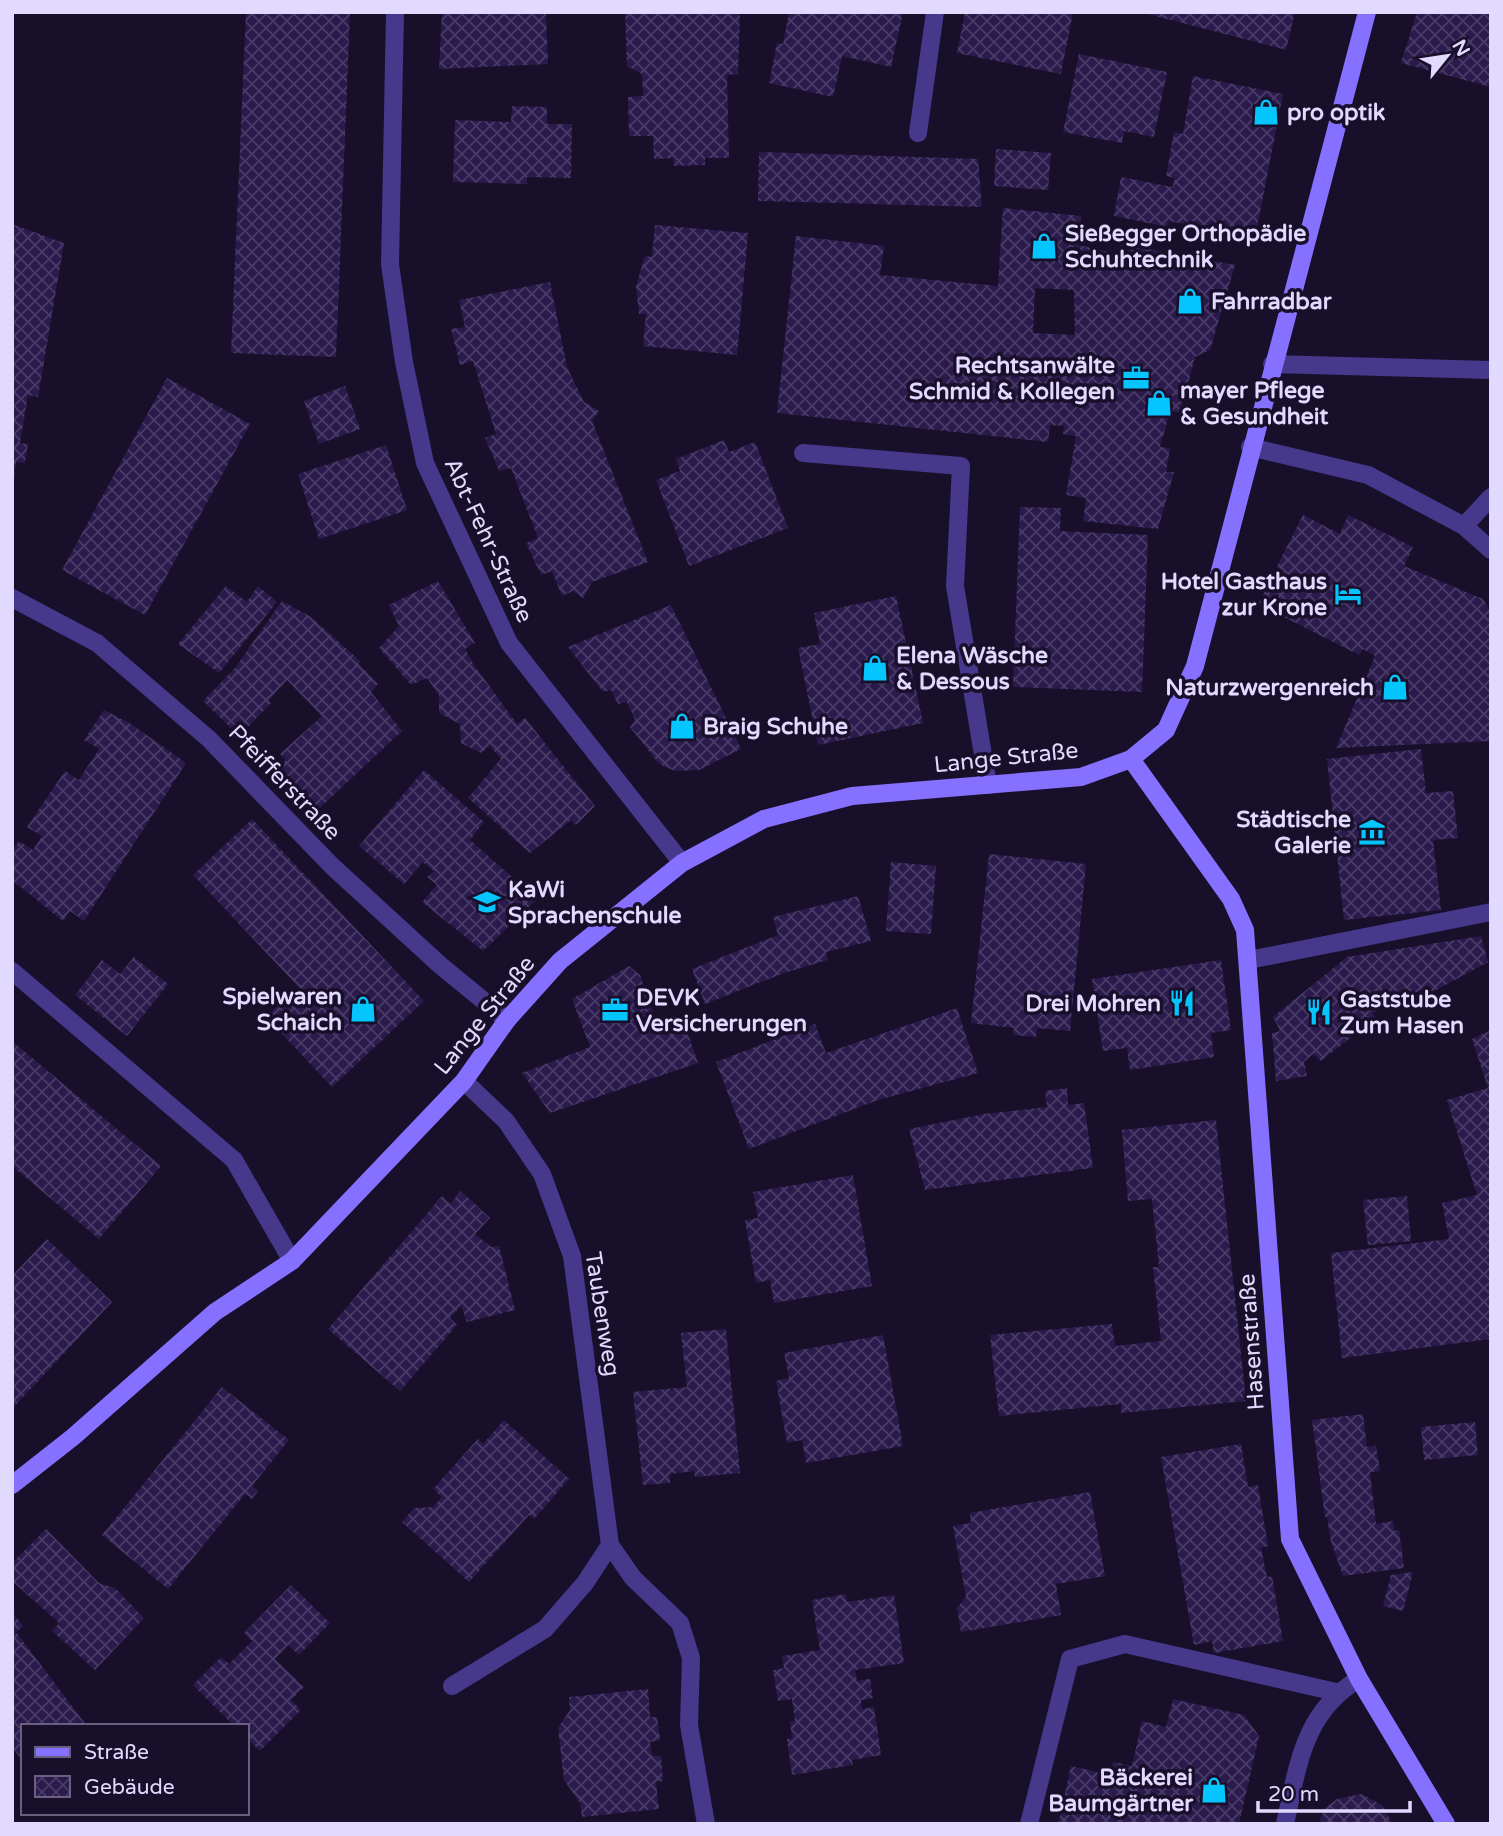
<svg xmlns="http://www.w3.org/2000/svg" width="1503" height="1836" viewBox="0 0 1503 1836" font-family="'Varela Round',sans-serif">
  <defs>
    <pattern id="building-cross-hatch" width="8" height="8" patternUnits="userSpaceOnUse" patternTransform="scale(1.75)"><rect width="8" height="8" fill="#2b1a4c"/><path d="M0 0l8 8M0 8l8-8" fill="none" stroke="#493b67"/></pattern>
  </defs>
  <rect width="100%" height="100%" fill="#180f2a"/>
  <!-- building -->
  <path fill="url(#building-cross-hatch)" fill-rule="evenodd" d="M 246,12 L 350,12 L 336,357 L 231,353 Z
    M 442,12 L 546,12 L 548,64 L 439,69 Z
    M 625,12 L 740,12 L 738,74 L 727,75 L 729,158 L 705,158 L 705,165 L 674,166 L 673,158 L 654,159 L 653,136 L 629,136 L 628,97 L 643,96 L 642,74 L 627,66 Z
    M 789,12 L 903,12 L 891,67 L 842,56 L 833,97 L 769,83 L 777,43 L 783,44 Z
    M 965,12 L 1073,12 L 1061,74 L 957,53 Z
    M 1140,12 L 1295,12 L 1286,50 Z
    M 1417,12 L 1491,12 L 1491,87 L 1401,63 Z
    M 1079,54 L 1167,72 L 1154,137 L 1124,131 L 1122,143 L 1063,132 Z
    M 1193,76 L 1283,94 L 1255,238 L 1169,221 L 1168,227 L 1114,216 L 1121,177 L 1172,187 L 1175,178 L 1166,176 L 1174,132 L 1183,134 Z
    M 512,106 L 547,107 L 547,124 L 572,124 L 571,178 L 527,177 L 527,184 L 453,182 L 455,120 L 511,122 Z
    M 996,149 L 1051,153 L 1048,190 L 994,186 Z
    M 759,152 L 978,159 L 982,207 L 758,201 Z
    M 1003,208 L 1081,216 L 1079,245 L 1117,254 L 1120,244 L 1235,265 L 1210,350 L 1195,357 L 1180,413 L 1170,411 L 1160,447 L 1170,448 L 1166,472 L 1174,472 L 1158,529 L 1083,521 L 1086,498 L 1066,495 L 1076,436 L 1063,434 L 1064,426 L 1050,425 L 1048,442 L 777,413 L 796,236 L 884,246 L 880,275 L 998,286 ZM 1035,288 L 1074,290 L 1075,335 L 1033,333 Z
    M 12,224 L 64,243 L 38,397 L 28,395 L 20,443 L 28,444 L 25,463 L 16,462 L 14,479 Z
    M 655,225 L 748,233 L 737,355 L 643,346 L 646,314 L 639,314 L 636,286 L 645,256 L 652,257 Z
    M 550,282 L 567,367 L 584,402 L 599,411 L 592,421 L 648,562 L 592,582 L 583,598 L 573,591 L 562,596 L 552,571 L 541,575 L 526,543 L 538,538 L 511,468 L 499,471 L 485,438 L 496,434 L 473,361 L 460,365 L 451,329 L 465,327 L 459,300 Z
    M 167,378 L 250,424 L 145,615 L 62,570 Z
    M 345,386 L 360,429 L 319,444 L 304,401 Z
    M 724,440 L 729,452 L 755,442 L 788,528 L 689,566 L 656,480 L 680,471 L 676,459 Z
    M 386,445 L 407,510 L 319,539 L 298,474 Z
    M 1020,507 L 1061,508 L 1060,531 L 1148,535 L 1142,692 L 1013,687 Z
    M 1303,515 L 1340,534 L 1348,515 L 1413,547 L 1404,566 L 1483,599 L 1491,613 L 1491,741 L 1336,748 L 1375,656 L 1363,649 L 1359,655 L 1258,604 Z
    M 438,581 L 475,643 L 465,649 L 474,665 L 517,724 L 525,718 L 595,806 L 576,825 L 571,820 L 530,853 L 468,798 L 501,759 L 490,746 L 481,753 L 461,743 L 460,724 L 439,713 L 439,695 L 427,678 L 411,685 L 379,648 L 399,626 L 389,605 Z
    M 226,586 L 247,602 L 258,586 L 277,602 L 219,673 L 178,644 Z
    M 896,596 L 923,723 L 818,745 L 798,648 L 820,644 L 814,613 Z
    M 282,601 L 311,617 L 360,661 L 358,663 L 378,684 L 371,692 L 402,731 L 308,819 L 269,777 L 286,760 L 280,754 L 322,716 L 287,680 L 269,700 L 271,703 L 239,736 L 203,701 L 235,668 Z
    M 671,605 L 741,749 L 699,770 L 675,771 L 659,764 L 630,727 L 635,720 L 627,702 L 618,704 L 611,690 L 603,692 L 568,647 Z
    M 104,710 L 131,724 L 186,763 L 84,921 L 70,911 L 63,921 L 12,880 L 12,851 L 19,841 L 33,850 L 42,836 L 27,827 L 65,771 L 79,780 L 99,749 L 84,740 Z
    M 1421,749 L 1426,793 L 1453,791 L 1458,838 L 1433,840 L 1441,910 L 1344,920 L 1327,759 Z
    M 424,770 L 484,822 L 470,840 L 537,899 L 483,951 L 422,902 L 437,885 L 427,877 L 434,871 L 423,862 L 404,884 L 359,846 Z
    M 252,819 L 424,1001 L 332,1087 L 266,1017 L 289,995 L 300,1006 L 309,998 L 193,875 Z
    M 989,854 L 1086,864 L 1070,1031 L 1037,1028 L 1036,1037 L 1013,1035 L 1014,1028 L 971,1023 Z
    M 891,862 L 936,866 L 931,934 L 886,931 Z
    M 858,896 L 871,941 L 826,952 L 828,960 L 784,973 L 705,1004 L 692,969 L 778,935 L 773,917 Z
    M 1481,936 L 1488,962 L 1423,997 L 1419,991 L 1372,1013 L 1376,1018 L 1321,1061 L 1313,1054 L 1304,1062 L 1307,1076 L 1276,1081 L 1272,1033 L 1280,1031 L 1273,1017 L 1347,957 Z
    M 134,957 L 168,984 L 127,1036 L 75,995 L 102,960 L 120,974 Z
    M 1221,960 L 1231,1030 L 1211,1033 L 1214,1057 L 1130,1070 L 1127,1048 L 1103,1051 L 1092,979 Z
    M 629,966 L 640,975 L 657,1025 L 682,1017 L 698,1063 L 550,1113 L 522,1073 L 590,1047 L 572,999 Z
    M 957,1008 L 978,1073 L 878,1100 L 749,1149 L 716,1062 L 815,1024 L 826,1053 Z
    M 1491,1030 L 1491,1339 L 1342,1358 L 1331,1253 L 1449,1239 L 1442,1203 L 1477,1195 L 1447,1100 L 1488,1088 L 1472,1039 Z
    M 12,1041 L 161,1166 L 99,1239 L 12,1166 Z
    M 1067,1088 L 1068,1105 L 1084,1103 L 1093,1168 L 925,1190 L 909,1129 L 984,1114 L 1047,1107 L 1045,1091 Z
    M 1216,1120 L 1246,1401 L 1121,1413 L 1121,1404 L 999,1416 L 990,1335 L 1112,1324 L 1115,1346 L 1161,1341 L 1153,1267 L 1159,1267 L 1152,1199 L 1128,1201 L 1122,1130 Z
    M 853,1175 L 872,1286 L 774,1303 L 770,1280 L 756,1283 L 745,1220 L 758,1218 L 753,1192 Z
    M 461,1191 L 490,1218 L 475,1234 L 491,1247 L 499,1246 L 515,1310 L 467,1322 L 461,1306 L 450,1318 L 457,1325 L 400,1391 L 328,1329 L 442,1196 L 450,1204 Z
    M 1407,1196 L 1411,1241 L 1368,1245 L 1363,1200 Z
    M 47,1239 L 112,1302 L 12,1409 L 12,1276 Z
    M 726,1329 L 740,1473 L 695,1477 L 694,1471 L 670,1474 L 670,1483 L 643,1485 L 633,1392 L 687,1387 L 681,1333 Z
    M 883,1335 L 903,1446 L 806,1463 L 802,1440 L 787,1443 L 776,1381 L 789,1378 L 784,1353 Z
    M 222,1387 L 289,1440 L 252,1486 L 258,1491 L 252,1499 L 245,1494 L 168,1589 L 102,1535 Z
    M 1363,1414 L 1367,1447 L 1376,1446 L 1380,1471 L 1370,1472 L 1376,1524 L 1393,1521 L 1394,1531 L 1399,1530 L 1404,1568 L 1343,1576 L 1331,1542 L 1327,1517 L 1325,1517 L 1312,1420 Z
    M 504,1420 L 569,1479 L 534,1519 L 529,1515 L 469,1582 L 402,1522 L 414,1508 L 433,1507 L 442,1497 L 433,1489 L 478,1439 L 483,1444 Z
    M 1475,1422 L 1478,1455 L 1424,1460 L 1421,1427 Z
    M 1241,1444 L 1248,1487 L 1258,1485 L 1268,1546 L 1261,1548 L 1267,1577 L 1272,1576 L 1283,1641 L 1214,1653 L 1212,1641 L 1194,1645 L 1161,1457 Z
    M 1090,1492 L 1105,1576 L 1056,1584 L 1061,1615 L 961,1632 L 957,1608 L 966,1597 L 953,1526 L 971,1523 L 970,1513 Z
    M 46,1529 L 99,1583 L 115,1588 L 144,1618 L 95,1670 L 52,1631 L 59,1623 L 12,1581 L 12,1563 Z
    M 1413,1572 L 1403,1611 L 1383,1606 L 1391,1575 Z
    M 291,1585 L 330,1623 L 299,1655 L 288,1645 L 275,1659 L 304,1687 L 291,1700 L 301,1710 L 260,1751 L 247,1739 L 247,1726 L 234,1726 L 193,1685 L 221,1657 L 229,1664 L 252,1641 L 244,1633 Z
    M 846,1594 L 847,1602 L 894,1595 L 904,1663 L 855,1670 L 857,1681 L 870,1679 L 873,1698 L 861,1700 L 862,1709 L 874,1707 L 881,1755 L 852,1760 L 853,1765 L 792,1775 L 787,1739 L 792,1738 L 790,1722 L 795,1721 L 792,1699 L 778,1701 L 773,1670 L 784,1668 L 782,1656 L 820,1650 L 812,1600 Z
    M 14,1614 L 23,1626 L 16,1632 L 87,1726 L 23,1726 L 23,1761 L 12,1747 Z
    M 648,1689 L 650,1717 L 657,1717 L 660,1740 L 650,1742 L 652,1756 L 661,1756 L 663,1781 L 656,1782 L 659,1809 L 582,1817 L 580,1803 L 564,1780 L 558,1728 L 570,1710 L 569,1697 Z
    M 1173,1699 L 1244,1715 L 1259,1736 L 1239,1824 L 1058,1824 L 1071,1766 L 1110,1775 L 1113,1762 L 1132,1766 L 1142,1721 L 1166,1727 Z
    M 1361,1794 L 1382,1805 L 1393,1824 L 1318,1824 L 1325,1808 L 1337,1799 Z"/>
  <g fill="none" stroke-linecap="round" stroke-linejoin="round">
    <!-- lane -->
    <path stroke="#46388b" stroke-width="18" d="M 918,133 L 935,12
      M 1272,364 L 1491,370
      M 803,453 L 961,466 L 955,586 L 988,785
      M 1464,526 L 1491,497
      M 1249,960 L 1491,912
      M 12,971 L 234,1160 L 292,1261
      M 1029,1824 L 1070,1659 L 1125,1644 L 1336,1692"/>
    <!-- street -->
    <path stroke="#46388b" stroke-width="18" d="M 395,12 L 390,264 L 404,362 L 425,463 L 509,643 L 682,863
      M 1250,447 L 1368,475 L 1464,526 L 1491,550
      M 12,598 L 97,643 L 209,739 L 332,866 L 440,965 L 507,1020
      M 464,1081 L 506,1121 L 542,1174 L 572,1256 L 610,1545 L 633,1578 L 680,1623 L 691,1658 L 689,1725 L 706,1824
      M 452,1686 L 545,1629 L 585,1583 L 610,1545
      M 1285,1824 C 1298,1766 1303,1712 1359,1679"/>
    <!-- secondary -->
    <path stroke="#8670ff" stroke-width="18" d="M 1131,759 L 1231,899 L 1245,930 L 1290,1539 L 1359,1679 L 1446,1824
      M 12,1485 L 73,1437 L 215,1312 L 292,1261 L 464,1081 L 507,1020 L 560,961 L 682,863 L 764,819 L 852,796 L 1081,777 L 1131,759 L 1166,730 L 1195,666 L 1367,12"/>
  </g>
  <!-- icons -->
  <defs>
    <g id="shop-bare" transform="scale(2.1)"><path d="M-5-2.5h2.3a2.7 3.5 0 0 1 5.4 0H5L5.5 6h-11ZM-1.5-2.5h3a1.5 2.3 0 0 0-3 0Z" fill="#05c5ff" stroke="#180f2a" stroke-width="2.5" paint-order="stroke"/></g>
    <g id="office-bare" transform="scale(2.1)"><path d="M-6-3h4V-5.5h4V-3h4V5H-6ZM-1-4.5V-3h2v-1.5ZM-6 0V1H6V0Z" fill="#05c5ff" stroke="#180f2a" stroke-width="2.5" paint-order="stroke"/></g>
    <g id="hotel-bare" transform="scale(2.1)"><path d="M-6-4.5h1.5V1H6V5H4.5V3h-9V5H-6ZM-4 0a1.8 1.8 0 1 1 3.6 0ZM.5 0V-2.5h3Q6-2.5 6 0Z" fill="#05c5ff" stroke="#180f2a" stroke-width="2.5" paint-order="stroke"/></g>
    <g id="museum-bare" transform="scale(2.1)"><path d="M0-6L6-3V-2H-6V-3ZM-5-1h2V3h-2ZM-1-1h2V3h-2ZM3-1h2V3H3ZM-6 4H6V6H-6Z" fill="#05c5ff" stroke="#180f2a" stroke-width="2.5" paint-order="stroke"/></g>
    <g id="school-bare" transform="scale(2.1)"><path d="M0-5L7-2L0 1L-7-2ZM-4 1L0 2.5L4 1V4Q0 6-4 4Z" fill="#05c5ff" stroke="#180f2a" stroke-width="2.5" paint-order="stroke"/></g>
    <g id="restaurant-bare" transform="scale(2.1)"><path d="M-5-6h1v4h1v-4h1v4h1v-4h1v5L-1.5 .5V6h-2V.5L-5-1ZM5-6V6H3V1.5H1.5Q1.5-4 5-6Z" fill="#05c5ff" stroke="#180f2a" stroke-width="2.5" paint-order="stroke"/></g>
  </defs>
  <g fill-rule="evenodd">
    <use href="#shop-bare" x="1266" y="112"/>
    <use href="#shop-bare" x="1044" y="246"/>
    <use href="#shop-bare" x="1190" y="301"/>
    <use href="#office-bare" x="1136" y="378"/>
    <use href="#shop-bare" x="1159" y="403"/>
    <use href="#hotel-bare" x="1348" y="594"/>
    <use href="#shop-bare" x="875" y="668"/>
    <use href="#shop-bare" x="1395" y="687"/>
    <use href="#shop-bare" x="682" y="726"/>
    <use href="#museum-bare" x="1372" y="832"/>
    <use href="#school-bare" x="487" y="902"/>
    <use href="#restaurant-bare" x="1182" y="1003"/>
    <use href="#shop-bare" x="363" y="1009"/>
    <use href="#office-bare" x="615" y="1010"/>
    <use href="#restaurant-bare" x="1319" y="1012"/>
    <use href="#shop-bare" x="1214" y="1790"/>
  </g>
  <g text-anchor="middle" stroke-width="7" stroke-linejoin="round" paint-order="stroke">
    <!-- poi labels -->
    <g font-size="23" font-weight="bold" fill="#e2d9ff" stroke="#180f2a" text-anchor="start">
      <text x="1287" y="120">pro optik</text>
      <text x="1065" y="241">Sießegger Orthopädie<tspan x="1065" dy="26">Schuhtechnik</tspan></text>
      <text x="1211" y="309">Fahrradbar</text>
      <text x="1115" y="373" text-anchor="end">Rechtsanwälte<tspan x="1115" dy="26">Schmid &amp; Kollegen</tspan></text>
      <text x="1180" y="398">mayer Pflege<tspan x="1180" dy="26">&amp; Gesundheit</tspan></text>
      <text x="1327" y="589" text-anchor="end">Hotel Gasthaus<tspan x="1327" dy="26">zur Krone</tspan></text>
      <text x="896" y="663">Elena Wäsche<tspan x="896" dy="26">&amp; Dessous</tspan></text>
      <text x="1374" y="695" text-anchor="end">Naturzwergenreich</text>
      <text x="703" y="734">Braig Schuhe</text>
      <text x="1351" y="827" text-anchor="end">Städtische<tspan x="1351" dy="26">Galerie</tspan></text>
      <text x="508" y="897">KaWi<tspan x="508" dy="26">Sprachenschule</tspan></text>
      <text x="342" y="1004" text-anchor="end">Spielwaren<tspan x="342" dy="26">Schaich</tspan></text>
      <text x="636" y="1005">DEVK<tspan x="636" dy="26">Versicherungen</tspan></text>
      <text x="1340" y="1007">Gaststube<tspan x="1340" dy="26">Zum Hasen</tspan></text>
      <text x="1161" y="1011" text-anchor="end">Drei Mohren</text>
      <text x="1193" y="1785" text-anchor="end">Bäckerei<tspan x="1193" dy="26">Baumgärtner</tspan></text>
    </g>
    <!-- street labels -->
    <g font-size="23" fill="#e2d9ff" stroke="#180f2a">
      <text transform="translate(489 540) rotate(65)" y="8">Abt-Fehr-Straße</text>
      <text transform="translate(1006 757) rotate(-6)" y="8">Lange Straße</text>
      <text transform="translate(285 782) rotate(46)" y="8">Pfeifferstraße</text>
      <text transform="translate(484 1015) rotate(-51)" y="8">Lange Straße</text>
      <text transform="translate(603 1314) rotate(81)" y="8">Taubenweg</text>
      <text transform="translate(1251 1342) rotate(-94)" y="8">Hasenstraße</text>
    </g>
  </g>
  <!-- border -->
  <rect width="1503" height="1836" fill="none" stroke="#e2d9ff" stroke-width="28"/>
  <!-- legend -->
  <rect x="21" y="1724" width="228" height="91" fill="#180f2a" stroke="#69607f" stroke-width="2"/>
  <rect x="35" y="1747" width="35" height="10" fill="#8670ff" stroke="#69607f" stroke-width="2"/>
  <text x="84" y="1759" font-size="21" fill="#e2d9ff">Straße</text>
  <rect x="35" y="1776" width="35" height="21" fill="url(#building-cross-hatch)" stroke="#69607f" stroke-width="2"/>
  <text x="84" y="1794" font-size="21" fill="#e2d9ff">Gebäude</text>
  <!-- north arrow -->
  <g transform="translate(1447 56) rotate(60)" stroke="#180f2a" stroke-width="5" paint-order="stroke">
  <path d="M0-5L12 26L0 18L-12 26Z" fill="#e2d9ff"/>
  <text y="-10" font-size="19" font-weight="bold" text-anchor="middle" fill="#e2d9ff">N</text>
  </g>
  <!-- scale -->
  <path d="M1258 1801v10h152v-10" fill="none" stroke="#e2d9ff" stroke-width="3.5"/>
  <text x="1268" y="1801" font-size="21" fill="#e2d9ff" stroke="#180f2a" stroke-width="5" paint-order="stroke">20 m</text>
</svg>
